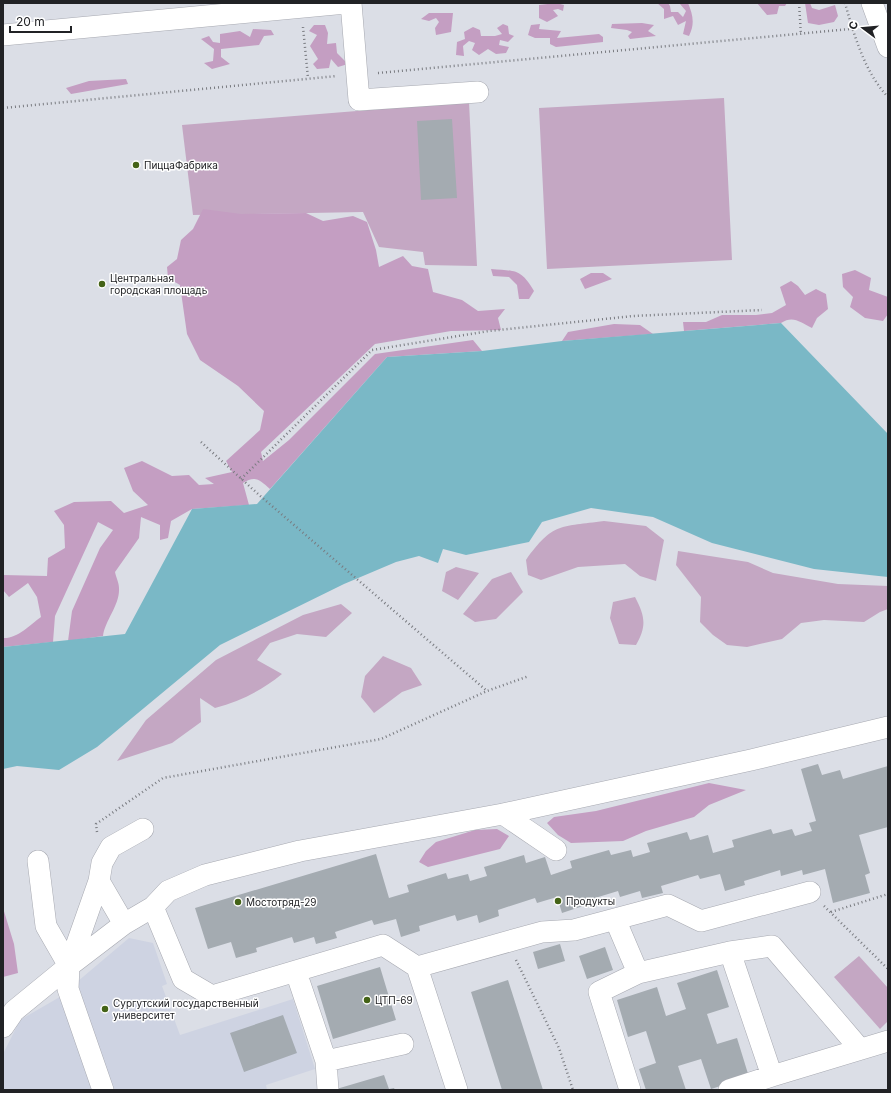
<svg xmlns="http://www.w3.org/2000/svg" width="891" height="1093" viewBox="0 0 891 1093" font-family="Inter,sans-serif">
  <rect width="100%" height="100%" fill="#dbdee6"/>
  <!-- built -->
  <path fill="#ced3e2" d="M 129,938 L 153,943 L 167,984 L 162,986 L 180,1035 L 293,999 L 315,1069 L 266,1085 L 267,1090 L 3,1090 L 3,1054 L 20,1020 L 58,998 Z"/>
  <!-- green -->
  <path fill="#c4a7c3" d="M 724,98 L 732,260 L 547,269 L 539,108 Z
    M 469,102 L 477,266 L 425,265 L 423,252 L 379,247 L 363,212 L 193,215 L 182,125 Z
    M 604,521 L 646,526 L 664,540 L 656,581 L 640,576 L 625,564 L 578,567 L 541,580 L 528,575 L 526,560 C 553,522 561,527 604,521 Z
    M 678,551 L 748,562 L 773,573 L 838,584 L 888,586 L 888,609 L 880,612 L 864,622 L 824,620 L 801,623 L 782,639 L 747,647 L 727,645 L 713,635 L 700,622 L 701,597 L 676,565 Z
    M 456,567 L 479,573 L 458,600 L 442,591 L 446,572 Z
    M 511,572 L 523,592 L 496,619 L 475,622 L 463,614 L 492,579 Z
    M 635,597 C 645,616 647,626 636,645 L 619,644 L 610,618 L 613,602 Z
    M 341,604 L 352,613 L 326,637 L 297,634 L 270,643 L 257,660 L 282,674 C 261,691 241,701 215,708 L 200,698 L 201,722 L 172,743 L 117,761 L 146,720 L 216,660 L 303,615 Z
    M 383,656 L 411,668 L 422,685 L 402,692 L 374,713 L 361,697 L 365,676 Z
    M 859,956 L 888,988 L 888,1021 L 880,1029 L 834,977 Z"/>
  <!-- forest -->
  <path fill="#c49ec2" d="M 556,3 L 564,5 L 563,11 L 558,9 L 553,10 L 558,16 L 547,22 L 539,18 L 539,5 Z
    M 657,3 L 668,3 L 670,6 L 671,12 L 678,12 L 683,17 L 686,11 L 680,4 L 688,3 C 693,15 695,24 689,36 L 683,34 L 686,21 L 678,25 L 673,16 L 664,19 L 664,9 Z
    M 757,3 L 787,3 L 785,6 L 779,6 L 777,14 L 767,15 Z
    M 805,3 L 810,3 L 812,8 L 819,10 L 835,5 L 838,16 L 834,22 L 819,25 L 808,23 Z
    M 429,13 L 453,13 L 451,32 L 436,35 L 435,28 L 439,22 L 436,18 L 429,21 L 421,19 Z
    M 642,23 L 654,25 L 648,31 L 656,36 L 630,39 L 628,36 L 632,32 L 627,30 L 611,28 L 612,24 Z
    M 503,24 L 508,26 L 509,34 L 514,36 L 508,42 L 500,40 L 499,45 L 509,47 L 506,53 L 496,54 L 488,49 L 479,55 L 472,50 L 475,43 L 469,41 L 463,46 L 464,56 L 456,55 L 457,42 L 465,39 L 464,32 L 473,27 L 480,30 L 481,36 L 495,36 L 502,34 L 497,28 Z
    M 540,24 L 539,29 L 561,31 L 557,38 L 599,34 L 603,37 L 603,42 L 556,47 L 550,44 L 550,38 L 535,38 L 528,35 L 531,25 Z
    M 314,25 L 325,25 L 328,33 L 327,44 L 336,43 L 337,53 L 348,64 L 338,67 L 331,59 L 329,68 L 317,69 L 313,64 L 318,59 L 310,46 L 317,35 L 309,31 Z
    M 253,29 L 271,30 L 274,35 L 264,36 L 259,45 L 221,49 L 221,57 L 230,64 L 212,69 L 204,63 L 213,61 L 214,49 L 201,39 L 209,36 L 213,42 L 220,43 L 220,34 L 240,31 L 250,37 Z
    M 126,79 L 128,84 L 71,94 L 66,88 L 89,81 Z
    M 203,209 L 241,214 L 306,213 L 323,221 L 353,216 L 367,222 L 376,250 L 379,267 L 403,256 L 412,266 L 428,269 L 433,292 L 462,300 L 478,311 L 505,309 L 498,318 L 501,330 L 451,331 L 375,344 L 261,452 L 263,461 L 289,440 L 375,354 L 473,340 L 482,351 L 387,357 L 270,489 C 260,480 255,475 243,483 L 249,505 L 192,509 L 171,521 L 168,538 L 160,540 L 160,525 L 141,517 L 139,538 L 115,572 C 116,577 119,583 119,588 C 120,605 105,620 103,636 L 68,641 L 72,611 L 100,548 L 113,530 L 98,522 L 55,616 L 53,642 L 3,647 L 3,638 C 17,639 30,625 41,617 L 37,597 L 28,583 L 9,597 L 3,590 L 3,575 L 47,576 L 48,558 L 65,548 L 64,525 L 54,511 L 74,502 L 111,501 L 124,513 L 148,505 L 133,491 L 124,468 L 142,461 L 172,476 L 189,475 L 199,485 L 214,484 L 205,478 L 232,472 L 226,461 L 260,430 L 264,411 L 238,386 L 200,360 L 187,334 L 180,285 L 168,278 L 167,267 L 177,259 L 181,240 L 193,229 Z
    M 491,269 C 516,271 521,269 534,291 L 529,299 L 519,299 L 517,285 L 509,277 L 493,276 Z
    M 855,270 L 871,278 L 869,290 L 888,297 L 888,314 L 883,321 L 865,318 L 850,307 L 853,297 L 843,287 L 842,274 Z
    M 591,273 L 603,273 L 612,279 L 585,289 L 580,279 Z
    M 791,281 L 798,286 L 805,295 L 816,289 L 826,294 L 828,309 L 817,318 L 812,328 C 800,322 793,315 781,323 L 684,331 L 683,322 L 706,322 L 722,315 L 756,315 L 772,313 L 786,305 L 780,287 Z
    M 614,324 L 640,325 L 653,334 L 562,341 L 568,332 Z
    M 709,783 L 746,790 L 709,805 L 694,817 L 646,831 L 623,841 L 571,843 L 558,835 L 547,823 L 554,817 L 596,811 Z
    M 497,829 L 509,836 L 500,849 L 428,867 L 419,862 L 426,851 L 436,842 L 475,830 Z
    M 3,908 L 14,944 L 18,973 L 3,977 Z"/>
  <!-- water -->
  <path fill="#7ab8c6" d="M 781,323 L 888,434 L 888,577 L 814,569 L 712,543 L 653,517 L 591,508 L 542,522 L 529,542 L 466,555 L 443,549 L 438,563 L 419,556 L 396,562 L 344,584 L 220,645 L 97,747 L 59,770 L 17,766 L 3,769 L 3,647 L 125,634 L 192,509 L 257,504 L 387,357 L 482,351 L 562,341 Z"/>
  <!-- building -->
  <path fill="#a4abb1" d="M 452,119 L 457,198 L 421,200 L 417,121 Z
    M 818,764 L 822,775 L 840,770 L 843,779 L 888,766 L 888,827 L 859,835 L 870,873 L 865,875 L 870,893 L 833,903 L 825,869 L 803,875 L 802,870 L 781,876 L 780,870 L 744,881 L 745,885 L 725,891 L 720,874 L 700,879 L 698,875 L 661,886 L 663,893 L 642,898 L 640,891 L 620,897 L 618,891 L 582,902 L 583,906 L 562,913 L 557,897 L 537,903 L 535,898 L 498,910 L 499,916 L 479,923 L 477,915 L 457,921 L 455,915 L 419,926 L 420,931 L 401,937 L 396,919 L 374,925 L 372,920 L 335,932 L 337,938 L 316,944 L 314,937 L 294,943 L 292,937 L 256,948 L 257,952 L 236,958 L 231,942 L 208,949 L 195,908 L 376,854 L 389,898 L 409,892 L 407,885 L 446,873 L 448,879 L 468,874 L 470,881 L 487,876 L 484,867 L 524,855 L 526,863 L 545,857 L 551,875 L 572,868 L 570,861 L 609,850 L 611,855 L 631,850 L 633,857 L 650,852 L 647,843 L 687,832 L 690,840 L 708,835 L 713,853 L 734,847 L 732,840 L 771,829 L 773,834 L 792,829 L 795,836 L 812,831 L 809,823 L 816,821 L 801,769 Z
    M 560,944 L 565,961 L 538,969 L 533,952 Z
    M 605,947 L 613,970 L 587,979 L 579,956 Z
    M 380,967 L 396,1020 L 333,1039 L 317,986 Z
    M 717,970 L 729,1007 L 707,1014 L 717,1044 L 737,1038 L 749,1077 L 711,1089 L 701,1059 L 678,1066 L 686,1090 L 646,1090 L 639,1069 L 656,1063 L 646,1031 L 628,1037 L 617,1000 L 657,987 L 666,1016 L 686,1009 L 677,983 Z
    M 508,980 L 543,1090 L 502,1090 L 471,992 Z
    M 283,1015 L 297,1053 L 244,1072 L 230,1033 Z
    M 384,1075 L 389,1089 L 394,1088 L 395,1090 L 333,1090 Z"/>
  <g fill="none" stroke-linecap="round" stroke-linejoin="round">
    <!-- minor casing -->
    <g stroke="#a7a9b1" stroke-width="22">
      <path id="minor" d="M 351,3 L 359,100 L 478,92
        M 872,3 L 888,47
        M 3,35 L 346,3
        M 503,814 L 556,850
        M 38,861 L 46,926 L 69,966
        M 99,881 L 124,924
        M 153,907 L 183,979 L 212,996 L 383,945 L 417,967 L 542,932 L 574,930 L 668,905 L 701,921 L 810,892
        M 615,919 L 638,973
        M 730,952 L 772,1076 L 888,1041
        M 417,967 L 457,1090
        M 296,972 L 326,1061 L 328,1090
        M 3,1027 L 14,1011 L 69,966 L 124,924 L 153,907 L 168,891 L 205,875 L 300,851 L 503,814 L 751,760 L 888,727
        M 326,1061 L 403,1044
        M 103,1090 L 68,989 L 69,966 L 99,881 L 102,863 L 111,847 L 143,829
        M 630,1090 L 599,992 L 638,973 L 730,952 L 772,946 L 860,1049
        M 729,1090 L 772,1076"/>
    </g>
    <!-- path -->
    <path stroke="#797b80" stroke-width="2.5" stroke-dasharray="1 3" stroke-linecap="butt" d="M 799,3 L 801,35
      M 845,3 C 854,35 865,73 888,97
      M 303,27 L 308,78
      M 378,73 L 861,28
      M 3,108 L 337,76
      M 201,442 L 258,494 L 487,691
      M 241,479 L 372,350 L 489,331 L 633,316 L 762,310
      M 97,832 L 96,824 L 163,778 L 381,739 L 487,691 L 529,676
      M 824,906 L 888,969
      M 831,912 L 888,894
      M 516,960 L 559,1048 L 573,1090"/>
    <!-- minor -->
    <use href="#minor" stroke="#fff" stroke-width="21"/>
  </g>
  <!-- markers -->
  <g fill="#446317" stroke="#fff" stroke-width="1.5">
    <circle cx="136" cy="165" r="4"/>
    <circle cx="102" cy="284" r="4"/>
    <circle cx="558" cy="901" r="4"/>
    <circle cx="238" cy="902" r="4"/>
    <circle cx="367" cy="1000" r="4"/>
    <circle cx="105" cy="1009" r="4"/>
  </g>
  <g text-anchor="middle" stroke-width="3" stroke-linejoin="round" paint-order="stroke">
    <!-- poi labels -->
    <g font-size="10" fill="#212225" stroke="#fff" text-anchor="start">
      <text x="144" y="169">ПиццаФабрика</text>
      <text x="110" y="282">Центральная<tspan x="110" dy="12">городская площадь</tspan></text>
      <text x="566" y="905">Продукты</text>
      <text x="246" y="906">Мостотряд-29</text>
      <text x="375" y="1004">ЦТП-69</text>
      <text x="113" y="1007">Сургутский государственный<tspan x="113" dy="12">университет</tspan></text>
    </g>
  </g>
  <!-- border -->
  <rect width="891" height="1093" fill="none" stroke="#212225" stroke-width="8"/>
  <!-- north arrow -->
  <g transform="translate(863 28) rotate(286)" stroke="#ffffff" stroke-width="3" paint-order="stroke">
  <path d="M0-3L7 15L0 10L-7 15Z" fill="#212225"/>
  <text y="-6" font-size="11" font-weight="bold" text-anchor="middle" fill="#212225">С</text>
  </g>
  <!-- scale -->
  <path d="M10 26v6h61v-6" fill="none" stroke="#212225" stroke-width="2"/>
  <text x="16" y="26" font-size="12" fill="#212225" stroke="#ffffff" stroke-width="3" paint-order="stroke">20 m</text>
</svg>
